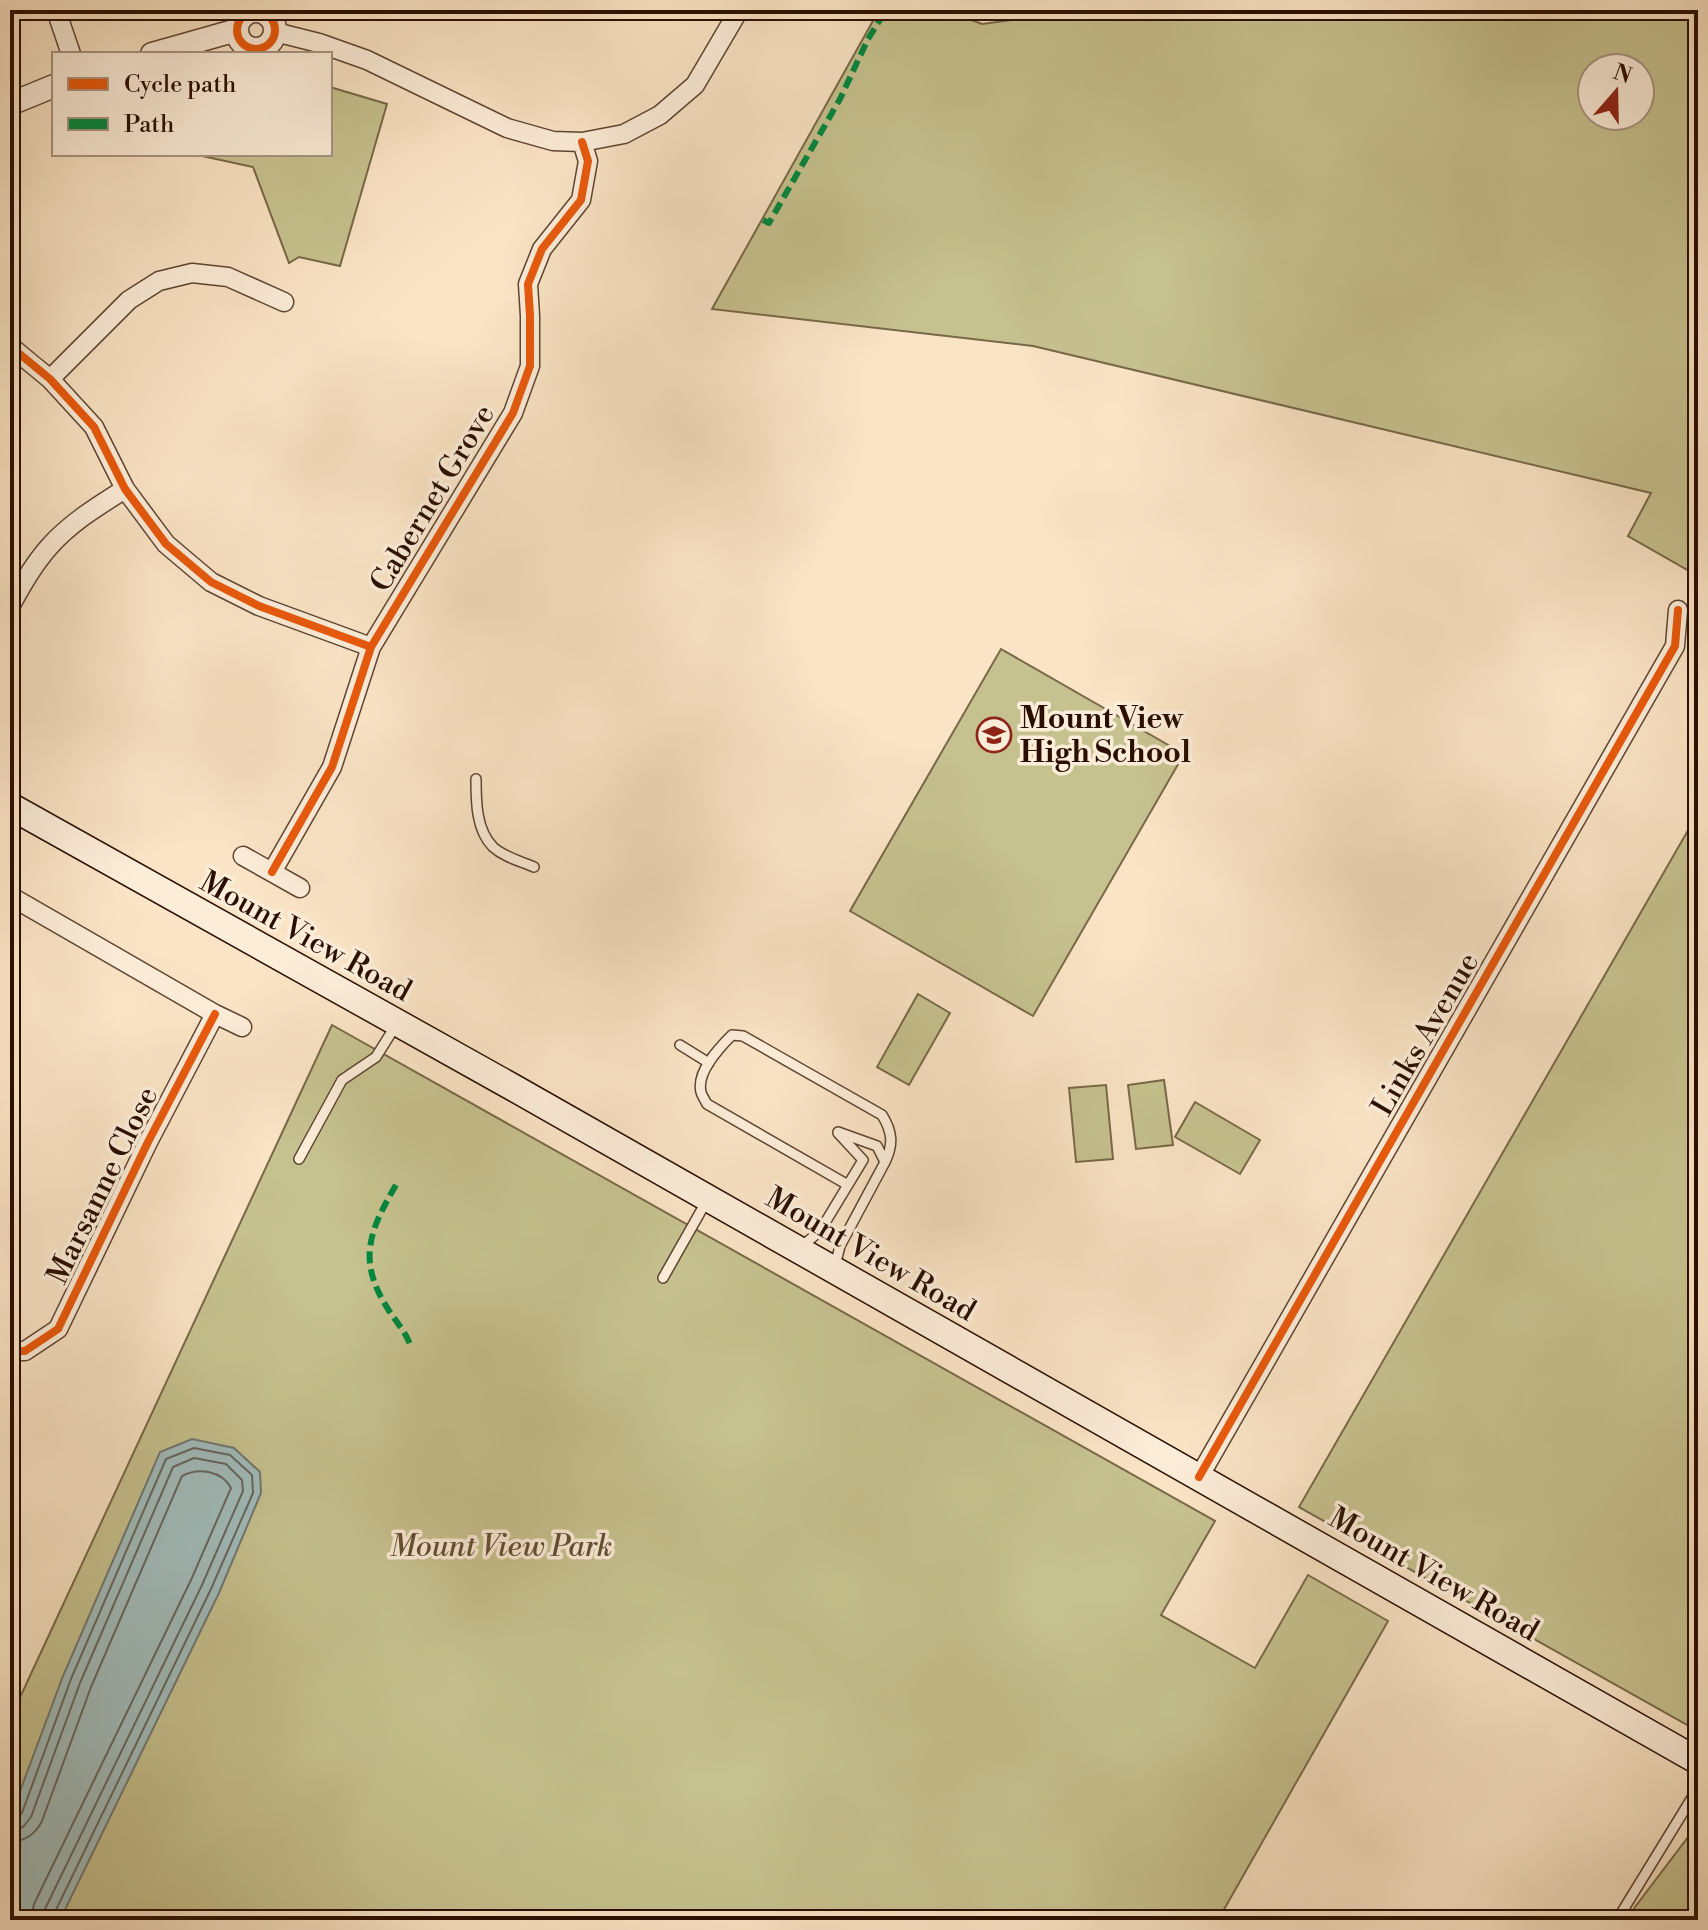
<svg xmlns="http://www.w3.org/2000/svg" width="1708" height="1930" viewBox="0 0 1708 1930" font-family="'Libre Bodoni',serif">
  <rect width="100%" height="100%" fill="#fae4c5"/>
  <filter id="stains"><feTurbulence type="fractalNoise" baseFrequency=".0025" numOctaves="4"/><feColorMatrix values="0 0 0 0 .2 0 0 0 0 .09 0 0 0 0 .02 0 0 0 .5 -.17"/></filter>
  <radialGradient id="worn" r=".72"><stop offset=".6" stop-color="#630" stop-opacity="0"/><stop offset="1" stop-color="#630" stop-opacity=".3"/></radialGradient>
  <!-- green -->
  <path fill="#c6c28f" stroke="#786848" stroke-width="2" fill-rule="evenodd" d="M 879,10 L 945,10 L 982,24 L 1088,10 L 1500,10 L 1537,16 L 1698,20 L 1698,576 L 1628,536 L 1651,493 L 1033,346 L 712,309 ZM 1592,68 L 1640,68 L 1640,116 L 1592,116 Z
    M 330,87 L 387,104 L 340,266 L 299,257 L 289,263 L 253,167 L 193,154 L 330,154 Z
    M 1001,649 L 1184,754 L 1033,1016 L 850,911 Z
    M 1698,813 L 1698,1731 L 1299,1507 Z
    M 918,994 L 950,1013 L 909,1085 L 877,1067 Z
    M 332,1025 L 1215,1521 L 1161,1615 L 1255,1668 L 1308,1575 L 1388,1621 L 1218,1920 L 10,1920 L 10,1719 Z
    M 1164,1080 L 1173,1145 L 1136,1149 L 1128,1085 Z
    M 1106,1085 L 1113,1159 L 1076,1162 L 1069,1088 Z
    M 1195,1102 L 1260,1140 L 1240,1174 L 1175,1137 Z
    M 1698,1824 L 1698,1920 L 1627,1920 L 1635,1907 Z"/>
  <!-- water -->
  <path fill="#a1bdbd" stroke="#717771" stroke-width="2" d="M 192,1439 L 234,1448 L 260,1472 L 261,1493 L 219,1593 L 60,1920 L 10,1920 L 10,1818 L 63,1676 L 160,1452 Z"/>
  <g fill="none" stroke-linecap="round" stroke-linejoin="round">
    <!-- shore -->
    <path stroke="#66665e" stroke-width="2" d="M 10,1820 L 17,1818 L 22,1813 L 71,1679 L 166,1459 L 194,1448 L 230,1455 L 252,1475 L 253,1493 L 211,1589 L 54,1914 L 53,1920
      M 10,1830 L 23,1827 L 31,1817 L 80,1683 L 173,1467 L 194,1458 L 226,1464 L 242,1480 L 243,1491 L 202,1585 L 45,1909 L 43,1920
      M 10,1842 C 25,1841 35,1835 42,1821 L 91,1687 L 182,1476 C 199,1467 222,1471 231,1488 L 191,1580 L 34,1904 L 31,1920"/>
    <!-- service casing -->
    <g stroke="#5e4431" stroke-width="12">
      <path id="service" d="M 476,779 C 476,801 476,830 493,847 C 504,857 520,861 534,867
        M 680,1045 L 709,1063
        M 299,1159 L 342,1080 L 376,1057 L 396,1025
        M 848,1185 L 707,1104 C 706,1102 701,1094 701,1092 C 696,1072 719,1048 732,1035 L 743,1036 L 882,1115 C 892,1131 894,1144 885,1162
        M 801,1247 L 820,1231 L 863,1160 L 838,1133
        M 835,1266 L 840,1246 L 885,1162 L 877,1146 L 838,1132
        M 663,1278 L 706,1202
        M 1617,1920 L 1698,1788"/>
    </g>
    <!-- minor casing -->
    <g stroke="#5e4431" stroke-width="21">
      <path id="minor" d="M 56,10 L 71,54
        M 255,11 L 255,10
        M 275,32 L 319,43 L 367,60 L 507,128 L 553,141 L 582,142 L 624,134 L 660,115 L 695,85 L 739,10
        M 10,346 L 50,379 L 94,427 L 125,489 L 166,544 L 211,582 L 259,606 L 371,647
        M 50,379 L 129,300 L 159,281 L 192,273 L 228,277 L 284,302
        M 10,607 C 21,586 33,565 49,547 C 70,523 98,506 125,489
        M 243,856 L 300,888
        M 272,872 L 332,767 L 371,647 L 513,413 L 530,366 L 530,316 L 528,284 L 542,249 L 581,200 L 588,161 L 582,142
        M 10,896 L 215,1014 L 242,1027
        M 10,1351 L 25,1351 L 58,1329 L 148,1142 L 215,1014
        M 1199,1477 L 1675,646 L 1678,610"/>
    </g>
    <!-- tertiary casing -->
    <g stroke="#5e4431" stroke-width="25">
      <path id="tertiary" d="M237 30a19 19 0 1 1 38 0a19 19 0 1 1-38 0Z
        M 152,54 L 237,30
        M 10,104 L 54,86"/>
    </g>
    <!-- secondary casing -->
    <g stroke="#2a0e00" stroke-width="29">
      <path id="secondary" d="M 10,806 L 514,1088 L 1698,1761"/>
    </g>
    <!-- service -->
    <use href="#service" stroke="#fcedd9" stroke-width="9"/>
    <!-- minor -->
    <use href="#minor" stroke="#fcedd9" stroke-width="18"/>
    <!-- tertiary -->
    <use href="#tertiary" stroke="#fcedd9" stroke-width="22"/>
    <!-- secondary -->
    <use href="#secondary" stroke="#fcedd9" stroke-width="26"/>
    <!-- quiet -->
    <path stroke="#00873e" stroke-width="6" stroke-dasharray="12 6" stroke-linecap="butt" d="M 763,220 L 769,223 L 840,99 L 868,39 L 886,10
      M 396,1185 C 369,1231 357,1261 388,1309 C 396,1322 406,1332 411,1347"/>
    <!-- cycleway casing -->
    <g stroke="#fcedd9" stroke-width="13">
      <path id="cycleway" d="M237 30a19 19 0 1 1 38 0a19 19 0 1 1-38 0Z
        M 10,346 L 50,379 L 94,427 L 125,489 L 166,544 L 211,582 L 259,606 L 371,647
        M 272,872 L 332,767 L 371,647 L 513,413 L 530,366 L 530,316 L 528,284 L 542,249 L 581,200 L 588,161 L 582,142
        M 10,1351 L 25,1351 L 58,1329 L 148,1142 L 215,1014
        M 1199,1477 L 1675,646 L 1678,610"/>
    </g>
    <!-- cycleway -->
    <use href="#cycleway" stroke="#e8590c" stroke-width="8"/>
  </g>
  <!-- icons -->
  <defs>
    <g id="school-ring" transform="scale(1.8)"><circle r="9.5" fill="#fcedd9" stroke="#8f2418" stroke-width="1.5"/><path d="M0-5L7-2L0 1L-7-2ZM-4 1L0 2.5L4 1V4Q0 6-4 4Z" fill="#8f2418"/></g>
  </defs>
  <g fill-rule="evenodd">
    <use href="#school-ring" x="994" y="735"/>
  </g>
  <g text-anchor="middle" stroke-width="7" stroke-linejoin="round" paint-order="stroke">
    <!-- street labels -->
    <g font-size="30" fill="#2a0e00" stroke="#fcedd9">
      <text transform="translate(432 498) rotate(-59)" y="10">Cabernet Grove</text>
      <text transform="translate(306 936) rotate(29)" y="10">Mount View Road</text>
      <text transform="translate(1425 1034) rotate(-60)" y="10">Links Avenue</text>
      <text transform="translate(102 1185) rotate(-64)" y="10">Marsanne Close</text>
      <text transform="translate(871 1254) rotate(30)" y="10">Mount View Road</text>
      <text transform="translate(1434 1574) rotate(30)" y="10">Mount View Road</text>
    </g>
    <!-- poi labels -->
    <g font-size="30" font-weight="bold" fill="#2a0e00" stroke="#fcedd9" text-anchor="start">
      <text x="1020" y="728">Mount View<tspan x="1020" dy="34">High School</tspan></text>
    </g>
    <!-- park labels -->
    <g font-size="30" font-style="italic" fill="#614d32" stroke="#fcedd9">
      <text x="501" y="1556">Mount View Park</text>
    </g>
  </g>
  <!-- margin -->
  <rect width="1708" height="1930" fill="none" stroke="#fae4c5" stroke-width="40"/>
  <rect x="12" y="12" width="1684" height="1906" fill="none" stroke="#2a0e00" stroke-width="4"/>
  <rect x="20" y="20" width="1668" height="1890" fill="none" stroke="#2a0e00" stroke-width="2"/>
  <!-- legend -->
  <rect x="52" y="52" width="280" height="104" fill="#fcedd9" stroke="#a89482" stroke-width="2"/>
  <rect x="68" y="78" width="40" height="12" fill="#e8590c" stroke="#a89482" stroke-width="2"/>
  <text x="124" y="92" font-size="24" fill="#2a0e00">Cycle path</text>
  <rect x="68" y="118" width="40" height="12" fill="#00873e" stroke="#a89482" stroke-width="2"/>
  <text x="124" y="132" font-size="24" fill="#2a0e00">Path</text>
  <!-- north arrow -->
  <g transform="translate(1616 92) rotate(20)"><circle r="38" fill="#fcedd9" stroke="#a89482" stroke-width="2"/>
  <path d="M0-6L14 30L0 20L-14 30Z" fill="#8f2418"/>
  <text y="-12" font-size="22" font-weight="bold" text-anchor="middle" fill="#2a0e00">N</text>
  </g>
  <rect width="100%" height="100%" filter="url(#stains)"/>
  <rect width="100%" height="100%" fill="url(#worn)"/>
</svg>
